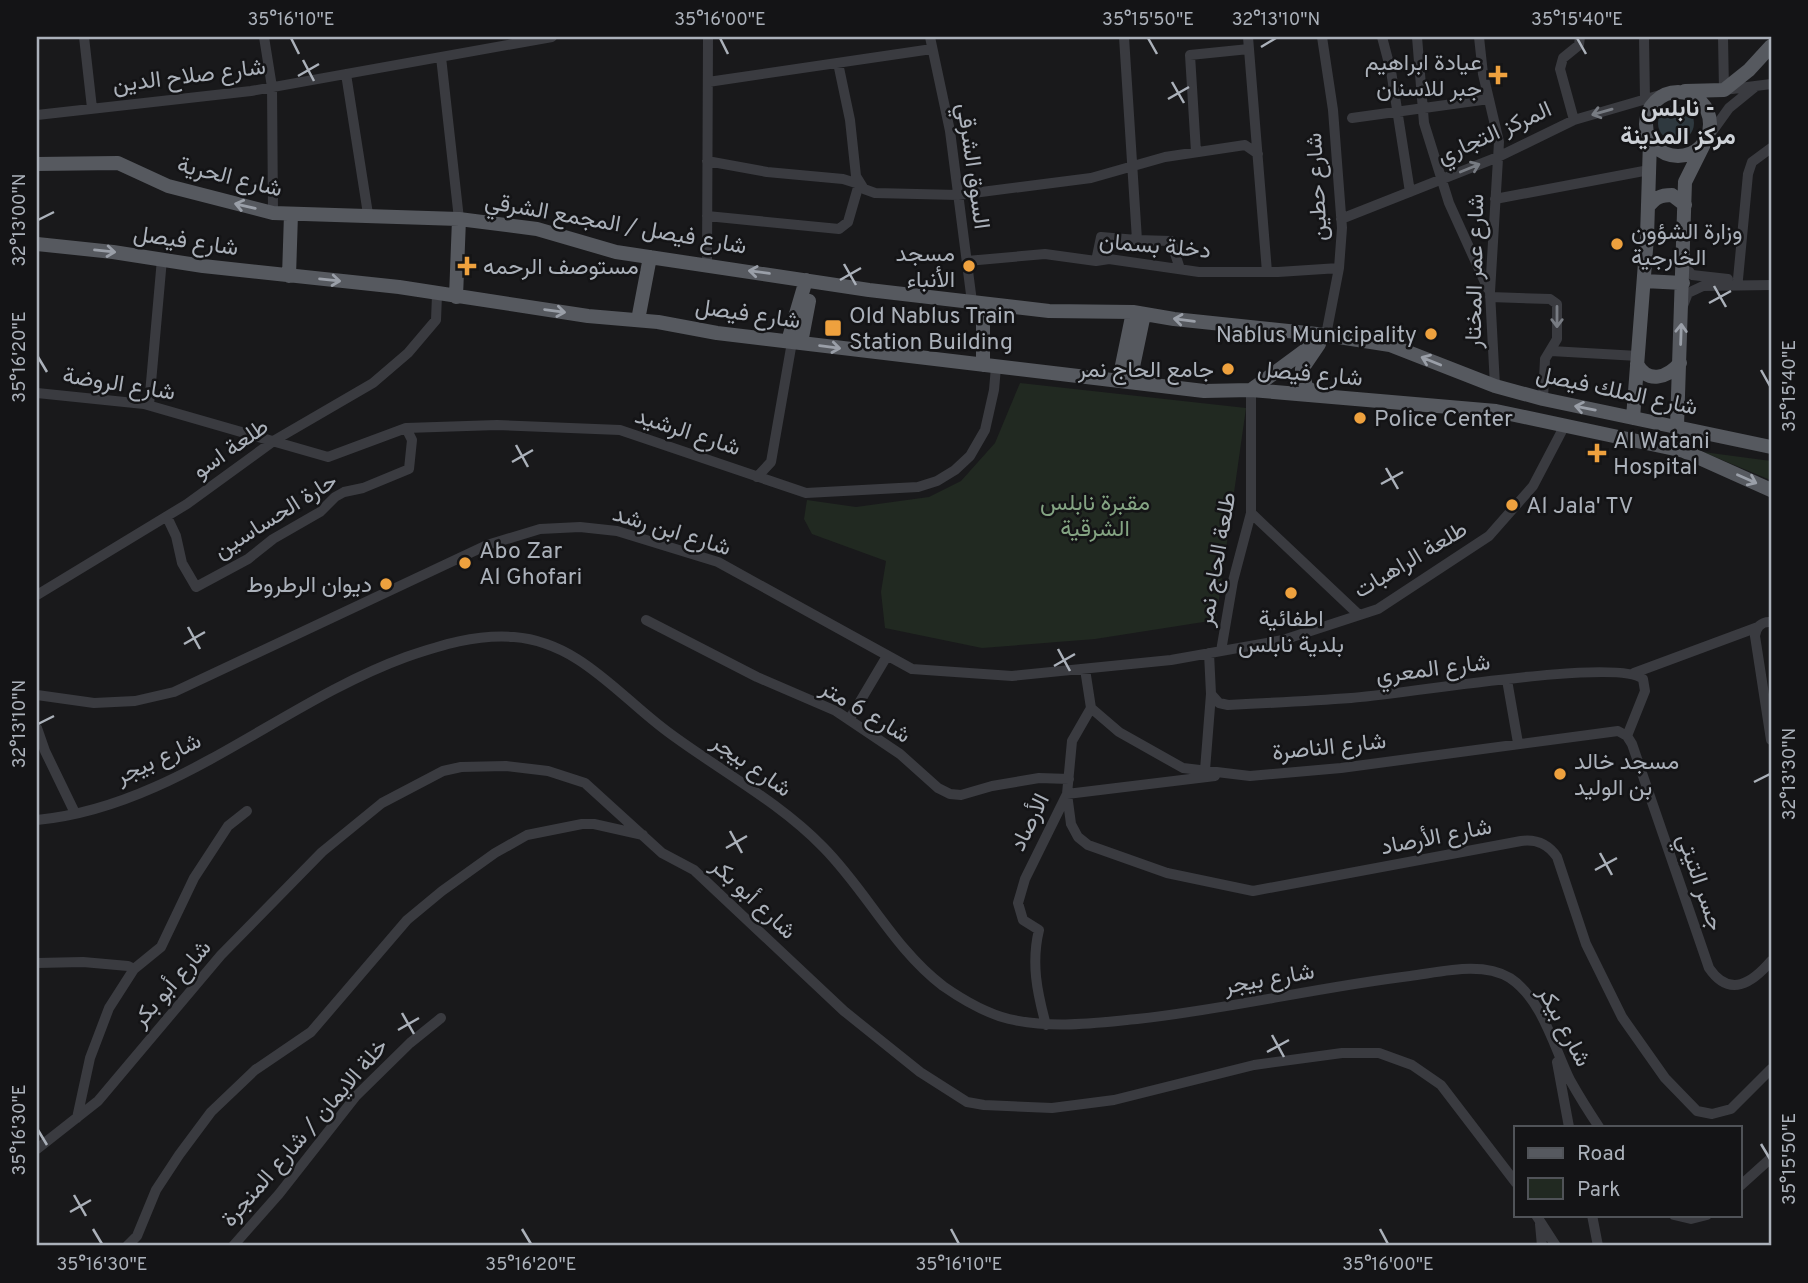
<svg xmlns="http://www.w3.org/2000/svg" width="1808" height="1283" viewBox="0 0 1808 1283" font-family="Overpass,Vazirmatn,sans-serif">
  <rect width="100%" height="100%" fill="#19191b"/>
  <!-- green -->
  <path fill="#212921" d="M 1020,383 L 1246,408 L 1216,620 L 1095,639 L 982,648 L 885,628 L 881,592 L 886,561 L 812,534 L 804,519 L 807,500 L 856,507 L 929,497 L 961,481 L 995,443 Z
    M 1703,452 L 1771,461 L 1771,480 L 1768,479 Z"/>
  <!-- water -->
  <path fill="#2f393f" d="M1658 123a18 18 0 1 1 36 0a18 18 0 1 1-36 0Z"/>
  <g fill="none" stroke-linecap="round" stroke-linejoin="round">
    <!-- minor -->
    <path stroke="#3a3b40" stroke-width="10" d="M 84,37 L 92,108
      M 264,37 L 272,87 L 273,213
      M 930,37 L 950,131 L 972,302
      M 1124,37 L 1137,240 L 1171,241 L 1180,269
      M 1248,37 L 1267,272
      M 1322,37 L 1333,110 L 1342,228 L 1339,268 L 1326,335
      M 1382,37 L 1391,71 L 1410,192
      M 1417,37 L 1424,123 L 1449,203 L 1488,289
      M 1479,37 L 1483,74 L 1499,142 L 1490,292 L 1495,386
      M 1644,37 L 1645,100
      M 1723,37 L 1724,90 L 1771,84
      M 441,57 L 459,219
      M 838,63 L 850,120 L 856,176 L 864,189 L 875,193 L 958,195 L 1091,178 L 1165,157 L 1245,145 L 1258,154
      M 346,74 L 368,214
      M 708,82 L 932,49
      M 37,115 L 251,91 L 552,37
      M 1352,118 L 1489,99
      M 1574,120 L 1560,69 L 1563,58 L 1579,45 L 1580,37
      M 1706,140 L 1729,108 L 1756,86
      M 1196,152 L 1190,55 L 1249,49
      M 1495,199 L 1649,170
      M 707,216 L 839,229 L 848,222 L 859,184 L 843,179 L 767,172 L 707,161
      M 1341,219 L 1498,157 L 1574,120 L 1667,93
      M 967,261 L 1045,254 L 1096,261 L 1109,259 L 1199,272 L 1278,272 L 1339,268
      M 1096,261 L 1101,237 L 1137,240
      M 707,265 L 708,37
      M 1684,265 L 1692,275 L 1728,279
      M 1738,279 L 1748,174 L 1752,162 L 1771,148
      M 1490,297 L 1550,299 L 1557,304 L 1557,339 L 1545,359 L 1543,399
      M 1683,306 L 1688,293 L 1703,286 L 1771,285
      M 1551,351 L 1638,356
      M 37,393 L 144,404 L 328,457 L 406,428 L 497,425 L 620,430 L 806,493 L 918,487 L 937,481 L 955,470 L 970,456 L 985,430 L 994,390 L 996,367
      M 149,405 L 162,259
      M 757,477 L 771,462 L 792,342
      M 1251,513 L 1359,615
      M 167,517 L 176,536 L 182,563 L 196,587 L 248,559 L 273,539 L 320,512 L 335,497 L 344,492 L 363,488 L 409,469 L 412,440 L 406,428
      M 37,595 L 187,504 L 275,440 L 373,383 L 408,353 L 436,320 L 437,295
      M 646,620 L 757,677 L 836,711 L 900,754 L 938,788 L 950,794 L 961,795 L 992,786 L 1039,778 L 1069,779
      M 1771,622 C 1762,621 1756,627 1755,636 L 1771,740
      M 1221,651 L 1233,581 L 1251,513 L 1251,390
      M 1209,653 L 1211,694 L 1219,703 L 1228,705 C 1269,703 1310,701 1351,698 C 1398,695 1617,657 1643,679 L 1645,691 L 1627,736
      M 1085,669 L 1091,708 L 1119,732 L 1183,768 L 1250,776 L 1341,768 L 1618,731 L 1627,736 L 1632,744 L 1709,968 C 1730,999 1753,982 1771,961
      M 1634,673 L 1758,627
      M 1507,680 L 1518,743
      M 37,695 L 94,703 L 135,701 L 174,692 L 487,545 L 540,529 L 580,527 L 617,531 L 718,562 L 912,669 L 1012,676 L 1171,660 L 1283,640 L 1378,609 L 1489,536 L 1533,486 L 1565,425
      M 1091,708 L 1072,741 L 1067,794 L 1071,824 L 1078,837 L 1088,845 L 1167,873 L 1253,891 L 1521,841 C 1537,839 1548,844 1557,857 L 1586,944 L 1622,1017 L 1665,1078 L 1697,1111 L 1712,1114 L 1731,1109 L 1771,1069
      M 849,720 L 887,656
      M 37,728 L 45,751 L 75,813
      M 1205,770 L 1211,694
      M 37,820 C 174,807 280,703 406,657 C 441,645 476,634 514,637 C 579,642 619,696 668,732 C 719,770 778,801 823,847 C 866,890 894,949 943,986 C 963,1000 985,1013 1009,1019 C 1052,1029 1094,1023 1137,1019 C 1229,1009 1319,987 1410,976 C 1441,972 1482,961 1510,978 C 1542,999 1554,1047 1570,1080 C 1579,1096 1589,1112 1599,1127
      M 37,963 L 83,962 L 128,966 L 134,969
      M 1046,1025 C 1037,992 1031,963 1039,930 L 1023,920 L 1018,903 L 1025,879 L 1067,794 L 1215,776
      M 1557,1062 L 1569,1127
      M 77,1118 L 90,1058 L 109,1008 L 134,969 L 161,947 L 194,878 L 228,826 L 247,811
      M 37,1149 L 98,1101 L 221,955 L 322,852 L 382,803 L 443,771 L 461,767 L 506,766 L 548,771 L 585,783 L 662,853 L 694,870 L 844,1011 L 920,1072 L 967,1102 L 984,1105 L 1052,1108 L 1114,1100 L 1254,1065 L 1342,1053 L 1379,1053 L 1412,1065 L 1441,1085 L 1516,1183
      M 1740,1186 L 1771,1158
      M 1536,1215 L 1556,1246
      M 1592,1215 L 1598,1246
      M 1674,1215 L 1691,1219 L 1707,1215
      M 1540,1224 L 1542,1246
      M 127,1246 L 137,1236 L 156,1190 L 179,1155 L 211,1112 L 255,1070 L 311,1032 L 407,920 L 442,891 L 495,853 L 527,835 L 582,824 L 594,824 L 643,835
      M 233,1246 L 279,1194 L 356,1096 L 410,1043 L 441,1018"/>
    <!-- major -->
    <path stroke="#56595f" stroke-width="14" d="M 1685,91 L 1724,90 L 1749,70 L 1771,46
      M1646 124a32 32 0 1 1 64 0a32 32 0 1 1-64 0Z
      M 37,164 L 118,163 L 168,186 L 273,213 L 459,219 L 537,229 L 616,252 L 869,290 L 1049,311 L 1133,312 L 1174,319 L 1326,335 L 1390,345 L 1495,386 L 1543,399 L 1771,447
      M 1648,207 C 1655,198 1660,195 1672,195 L 1685,205
      M 37,244 L 113,252 L 203,266 L 399,287 L 588,316 L 658,322 L 717,333 L 1204,391 L 1251,390 L 1496,411 L 1684,451 L 1771,490
      M 289,276 L 291,214
      M 1644,281 L 1683,283
      M 456,297 L 459,219
      M 983,304 L 983,365
      M 638,320 L 650,257
      M 788,341 L 806,280
      M 801,343 L 809,301
      M 1637,364 C 1648,384 1667,378 1680,363
      M 1119,380 L 1133,312
      M 1130,381 L 1144,314
      M 1251,390 L 1326,335
      M 1319,395 L 1306,387 L 1302,369 L 1319,344
      M 1633,418 L 1647,237 L 1650,141
      M 1677,426 L 1685,182 L 1706,140"/>
  </g>
  <!-- one-way arrows -->
  <defs><path id="oneway-shaft" d="M-6 0H5M1.5-3L5.5 0L1.5 3" fill="none" stroke-width="1.6" stroke-linecap="round" stroke-linejoin="round" transform="scale(1.75)"/></defs>
  <g stroke="#787c83">
    <use href="#oneway-shaft" transform="translate(1602 112) rotate(164)"/>
    <use href="#oneway-shaft" transform="translate(1470 168) rotate(-22)"/>
    <use href="#oneway-shaft" transform="translate(1557 317) rotate(90)"/>
  </g>
  <g stroke="#9a9fa8">
    <use href="#oneway-shaft" transform="translate(245 206) rotate(-167)"/>
    <use href="#oneway-shaft" transform="translate(105 251) rotate(6)"/>
    <use href="#oneway-shaft" transform="translate(759 272) rotate(-172)"/>
    <use href="#oneway-shaft" transform="translate(330 280) rotate(6)"/>
    <use href="#oneway-shaft" transform="translate(555 311) rotate(8)"/>
    <use href="#oneway-shaft" transform="translate(1184 320) rotate(-173)"/>
    <use href="#oneway-shaft" transform="translate(1681 334) rotate(-88)"/>
    <use href="#oneway-shaft" transform="translate(830 347) rotate(7)"/>
    <use href="#oneway-shaft" transform="translate(1431 361) rotate(-158)"/>
    <use href="#oneway-shaft" transform="translate(1585 408) rotate(-169)"/>
    <use href="#oneway-shaft" transform="translate(1747 479) rotate(24)"/>
  </g>
  <!-- ticks -->
  <path fill="none" stroke="#abb1ba" stroke-width="2.5" d="M 291,38 L 299,54M 720,38 L 728,54M 1148,38 L 1157,54M 1577,38 L 1586,54M 1261,47 L 1276,38M 303,60 L 314,81M 298,76 L 319,64M 1172,82 L 1184,103M 1168,99 L 1189,87M 38,220 L 54,212M 844,264 L 856,285M 840,280 L 861,268M 1714,286 L 1726,307M 1709,303 L 1731,291M 38,357 L 47,372M 1761,370 L 1770,386M 516,445 L 528,467M 512,462 L 533,450M 1386,468 L 1398,489M 1381,484 L 1403,472M 188,627 L 200,649M 184,644 L 205,632M 1058,649 L 1070,671M 1054,666 L 1075,654M 38,724 L 54,716M 1754,782 L 1770,774M 730,831 L 742,853M 726,848 L 747,836M 1600,853 L 1612,875M 1595,870 L 1617,858M 402,1013 L 414,1034M 398,1030 L 419,1018M 1272,1035 L 1284,1057M 1267,1052 L 1289,1040M 38,1130 L 47,1145M 1761,1144 L 1770,1159M 74,1195 L 86,1216M 70,1212 L 91,1200M 93,1229 L 102,1244M 522,1229 L 531,1244M 951,1229 L 959,1244M 1380,1229 L 1388,1244"/>
  <!-- markers -->
  <g fill="#eea13e" stroke="#141416" stroke-width="2.5">
    <path d="M1494.5 64.5h7v7h7v7h-7v7h-7v-7h-7v-7h7z"/>
    <circle cx="1617" cy="244" r="7"/>
    <path d="M463.5 255.5h7v7h7v7h-7v7h-7v-7h-7v-7h7z"/>
    <circle cx="969" cy="266" r="7"/>
    <rect x="824" y="319" width="18" height="18" rx="3.5"/>
    <circle cx="1431" cy="334" r="7"/>
    <circle cx="1228" cy="369" r="7"/>
    <circle cx="1360" cy="418" r="7"/>
    <path d="M1593.5 442.5h7v7h7v7h-7v7h-7v-7h-7v-7h7z"/>
    <circle cx="1512" cy="505" r="7"/>
    <circle cx="465" cy="563" r="7"/>
    <circle cx="386" cy="584" r="7"/>
    <circle cx="1291" cy="593" r="7"/>
    <circle cx="1560" cy="774" r="7"/>
  </g>
  <g text-anchor="middle" stroke-width="5" stroke-linejoin="round" paint-order="stroke">
    <!-- poi labels -->
    <g font-size="23" fill="#abb1ba" stroke="#141416" text-anchor="start">
      <text x="1482" y="70" text-anchor="end">عيادة ابراهيم<tspan x="1482" dy="26">جبر للاسنان</tspan></text>
      <text x="1631" y="239">وزارة الشؤون<tspan x="1631" dy="26">الخارجية</tspan></text>
      <text x="955" y="261" text-anchor="end">مسجد<tspan x="955" dy="26">الأنباء</tspan></text>
      <text x="483" y="274">مستوصف الرحمه</text>
      <text x="849" y="323">Old Nablus Train<tspan x="849" dy="26">Station Building</tspan></text>
      <text x="1417" y="342" text-anchor="end">Nablus Municipality</text>
      <text x="1214" y="377" text-anchor="end">جامع الحاج نمر</text>
      <text x="1374" y="426">Police Center</text>
      <text x="1613" y="448">Al Watani<tspan x="1613" dy="26">Hospital</tspan></text>
      <text x="1526" y="513">Al Jala' TV</text>
      <text x="479" y="558">Abo Zar<tspan x="479" dy="26">Al Ghofari</tspan></text>
      <text x="372" y="592" text-anchor="end">ديوان الرطروط</text>
      <text x="1291" y="626" text-anchor="middle">اطفائية<tspan x="1291" dy="26">بلدية نابلس</tspan></text>
      <text x="1574" y="769">مسجد خالد<tspan x="1574" dy="26">بن الوليد</tspan></text>
    </g>
    <!-- street labels -->
    <g font-size="23" fill="#abb1ba" stroke="#141416">
      <text transform="translate(189 75) rotate(-7)" y="8">شارع صلاح الدين</text>
      <text transform="translate(1494 132) rotate(-24)" y="8">المركز التجاري</text>
      <text transform="translate(974 166) rotate(82)" y="8">السوق الشرقي</text>
      <text transform="translate(230 176) rotate(14)" y="8">شارع الحرية</text>
      <text transform="translate(1316 187) rotate(-93)" y="8">شارع حطين</text>
      <text transform="translate(616 223) rotate(10)" y="8">شارع فيصل / المجمع الشرقي</text>
      <text transform="translate(186 240) rotate(8)" y="8">شارع فيصل</text>
      <text transform="translate(1155 245) rotate(5)" y="8">دخلة بسمان</text>
      <text transform="translate(1474 271) rotate(-89)" y="8">شارع عمر المختار</text>
      <text transform="translate(748 313) rotate(8)" y="8">شارع فيصل</text>
      <text transform="translate(1310 373) rotate(5)" y="8">شارع فيصل</text>
      <text transform="translate(119 383) rotate(9)" y="8">شارع الروضة</text>
      <text transform="translate(1617 390) rotate(12)" y="8">شارع الملك فيصل</text>
      <text transform="translate(688 431) rotate(18)" y="8">شارع الرشيد</text>
      <text transform="translate(230 448) rotate(-35)" y="8">طلعة اسو</text>
      <text transform="translate(275 515) rotate(-32)" y="8">حارة الحساسين</text>
      <text transform="translate(672 530) rotate(17)" y="8">شارع ابن رشد</text>
      <text transform="translate(1216 559) rotate(-80)" y="8">طلعة الحاج نمر</text>
      <text transform="translate(1410 559) rotate(-31)" y="8">طلعة الراهبات</text>
      <text transform="translate(1433 668) rotate(-7)" y="8">شارع المعري</text>
      <text transform="translate(866 711) rotate(31)" y="8">شارع 6 متر</text>
      <text transform="translate(1329 746) rotate(-6)" y="8">شارع الناصرة</text>
      <text transform="translate(158 758) rotate(-25)" y="8">شارع بيجر</text>
      <text transform="translate(752 765) rotate(35)" y="8">شارع بيجر</text>
      <text transform="translate(1029 822) rotate(-64)" y="8">الأرصاد</text>
      <text transform="translate(1436 836) rotate(-11)" y="8">شارع الأرصاد</text>
      <text transform="translate(1701 882) rotate(71)" y="8">جسر التيتي</text>
      <text transform="translate(754 898) rotate(43)" y="8">شارع أبو بكر</text>
      <text transform="translate(1269 978) rotate(-10)" y="8">شارع بيجر</text>
      <text transform="translate(171 983) rotate(-49)" y="8">شارع أبو بكر</text>
      <text transform="translate(1565 1026) rotate(62)" y="8">شارع بيكر</text>
      <text transform="translate(304 1132) rotate(-49)" y="8">خلة الايمان / شارع المنجرة</text>
    </g>
    <!-- park labels -->
    <g font-size="23" fill="#84a483" stroke="#141416">
      <text x="1095" y="510">مقبرة نابلس<tspan x="1095" dy="26">الشرقية</tspan></text>
    </g>
    <!-- neighbourhood labels -->
    <g font-size="24" font-weight="bold" fill="#ccd0d6" stroke="#141416">
      <text x="1678" y="116">نابلس -<tspan x="1678" dy="28">مركز المدينة</tspan></text>
    </g>
  </g>
  <!-- border -->
  <rect width="1808" height="1283" fill="none" stroke="#141416" stroke-width="77"/>
  <!-- legend -->
  <rect x="1514" y="1126" width="228" height="91" fill="#141416" stroke="#505358" stroke-width="2"/>
  <rect x="1528" y="1148" width="35" height="10" fill="#56595f" stroke="#505358" stroke-width="2"/>
  <text x="1577" y="1160" font-size="21" fill="#abb1ba">Road</text>
  <rect x="1528" y="1178" width="35" height="21" fill="#212921" stroke="#505358" stroke-width="2"/>
  <text x="1577" y="1196" font-size="21" fill="#abb1ba">Park</text>
  <rect x="38" y="38" width="1732" height="1206" fill="none" stroke="#abb1ba" stroke-width="2.5"/>
  <g font-size="18" text-anchor="middle" fill="#abb1ba">
    <text x="291" y="25">35°16'10"E</text>
    <text x="720" y="25">35°16'00"E</text>
    <text x="1148" y="25">35°15'50"E</text>
    <text x="1276" y="25">32°13'10"N</text>
    <text x="1577" y="25">35°15'40"E</text>
    <text transform="translate(19 220) rotate(-90)" y="6">32°13'00"N</text>
    <text transform="translate(19 357) rotate(-90)" y="6">35°16'20"E</text>
    <text transform="translate(1789 386) rotate(-90)" y="6">35°15'40"E</text>
    <text transform="translate(19 724) rotate(-90)" y="6">32°13'10"N</text>
    <text transform="translate(1789 774) rotate(-90)" y="6">32°13'30"N</text>
    <text transform="translate(19 1130) rotate(-90)" y="6">35°16'30"E</text>
    <text transform="translate(1789 1159) rotate(-90)" y="6">35°15'50"E</text>
    <text x="102" y="1270">35°16'30"E</text>
    <text x="531" y="1270">35°16'20"E</text>
    <text x="959" y="1270">35°16'10"E</text>
    <text x="1388" y="1270">35°16'00"E</text>
  </g>
</svg>
